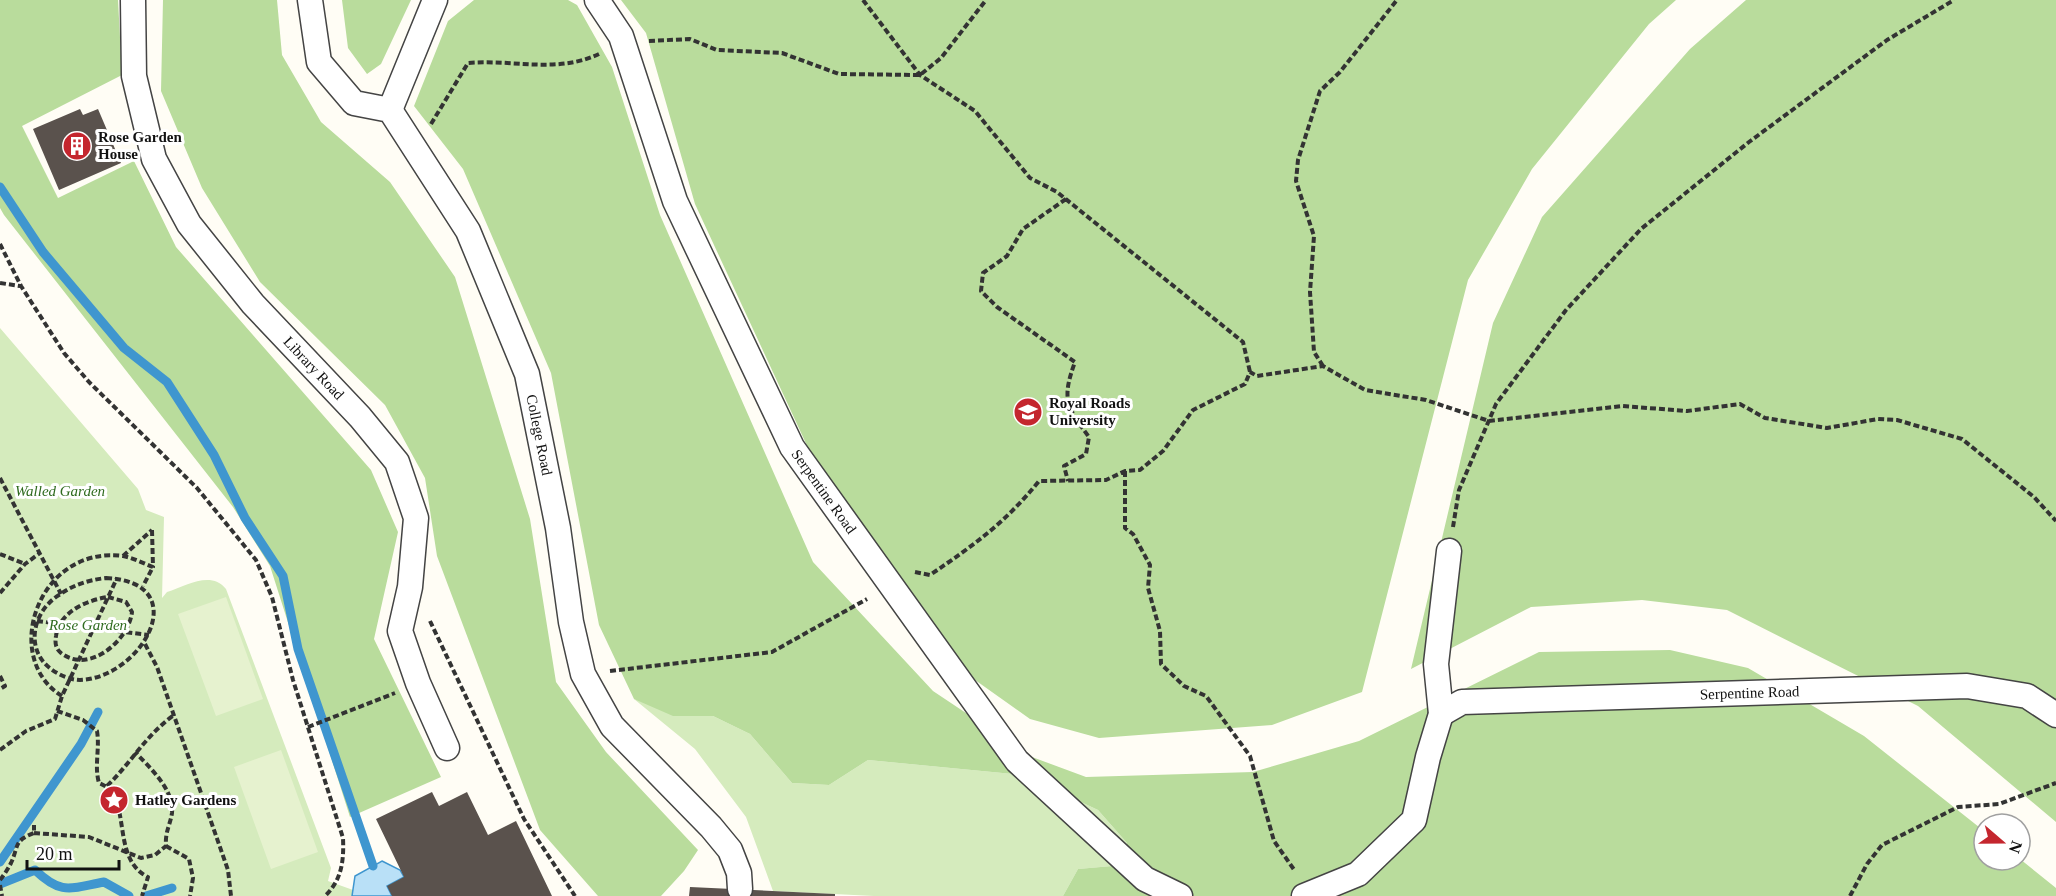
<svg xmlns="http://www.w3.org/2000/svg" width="2056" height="896" viewBox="0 0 2056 896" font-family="Georgia,serif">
  <rect width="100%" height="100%" fill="#fffdf5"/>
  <!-- green -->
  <path fill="#d5ebbd" d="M 0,328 L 138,489 L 146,510 L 164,517 L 162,598 L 167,592 C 186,586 211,570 226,589 L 331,868 L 328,881 L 353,890 L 352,896 L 0,896 Z
    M 634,699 L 713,716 L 750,734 L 792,783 L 829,785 L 868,760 L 1023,775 L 1098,810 L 1127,843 L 1112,866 L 1078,869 L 1063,896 L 874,896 L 773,891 L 746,817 L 695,749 Z"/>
  <!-- forest -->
  <path fill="#b9dc9c" d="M 0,0 L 118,0 L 122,75 L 22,126 L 58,198 L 134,161 L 176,247 L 371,470 L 398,532 L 374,639 L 441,777 L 350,817 L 270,566 L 233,507 L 4,215 L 0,208 Z
    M 163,0 L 277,0 L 282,55 L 321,122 L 390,182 L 455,277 L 530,519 L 556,682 L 606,752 L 698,850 L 684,871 L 661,896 L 598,896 L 540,830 L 437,556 L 425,478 L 385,405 L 260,282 L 202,188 L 161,91 Z
    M 342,0 L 411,0 L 381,64 L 367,74 L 348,48 Z
    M 474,0 L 568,0 L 577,5 L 612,67 L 660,215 L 813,562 L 933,691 L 1032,757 L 1086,777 L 1253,772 L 1359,741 L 1539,652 L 1670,650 L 1748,668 L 1864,736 L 1984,831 L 1984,860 L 2020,859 L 2056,888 L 2056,896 L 1063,896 L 1078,869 L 1112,866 L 1127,843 L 1098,810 L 1023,775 L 868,760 L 829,785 L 792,783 L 750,734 L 713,716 L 673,716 L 634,699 L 599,625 L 551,373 L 463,169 L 414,106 L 448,21 Z
    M 621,0 L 1676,0 L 1649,24 L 1532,169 L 1468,280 L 1362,692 L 1272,725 L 1099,738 L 1030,719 L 961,670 L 841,519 L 695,204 L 646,33 Z
    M 1746,0 L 2056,0 L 2056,822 L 1918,706 L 1727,610 L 1642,600 L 1531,607 L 1411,669 L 1493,323 L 1542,217 L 1690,49 Z"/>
  <!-- pitch -->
  <path fill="#e6f2cf" d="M 226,597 L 263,699 L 216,716 L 178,614 Z
    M 281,750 L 318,852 L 271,869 L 234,767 Z"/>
  <!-- water -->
  <path fill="#b9e0f7" stroke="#3f96cf" stroke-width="1.5" d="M 382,861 L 400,870 L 404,877 L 387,886 L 392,896 L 352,896 L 355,876 Z"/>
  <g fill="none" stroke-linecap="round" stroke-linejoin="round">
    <!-- stream -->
    <path stroke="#3f96cf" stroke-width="9" d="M 0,187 L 43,252 L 124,348 L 167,382 L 214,455 L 245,518 L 283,576 L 298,649 L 373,866
      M 0,862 L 81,744 L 98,712
      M 0,884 L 35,870 C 62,896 71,888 104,882 L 129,896
      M 146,896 L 172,888"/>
  </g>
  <!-- building -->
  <path fill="#5a524d" d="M 80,109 L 83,115 L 98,109 L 121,163 L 59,190 L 33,129 Z
    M 432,792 L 439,806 L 467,792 L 488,835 L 516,821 L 552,896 L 392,896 L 387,886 L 404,877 L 376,819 Z
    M 690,887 L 835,894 L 835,896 L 689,896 Z"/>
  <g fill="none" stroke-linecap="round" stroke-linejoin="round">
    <!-- street casing -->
    <g stroke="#444" stroke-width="27">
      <g id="street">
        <path id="s1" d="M 133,0 L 134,76 L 154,159 L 189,224 L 253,304 L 360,417 L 397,462 L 416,518 L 410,587 L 400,631 L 418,683 L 447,748"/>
        <path id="s2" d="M 310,0 L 319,62 L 354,103 L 390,110 L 468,231 L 527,374 L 558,528 L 571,622 L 583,674 L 612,726 L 711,827 L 730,850 L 739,873 L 740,889"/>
        <path id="s3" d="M 597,0 L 621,36 L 675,201 L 792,447 L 1017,761 L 1145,879 L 1180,896"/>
        <path d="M 390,110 L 435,0"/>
        <path id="s4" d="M 1441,714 L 1462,702 L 1967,686 L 2027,696 L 2056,715"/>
        <path d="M 1304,896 L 1358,874 L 1414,820 L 1428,757 L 1441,714 L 1436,664 L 1449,551"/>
      </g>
    </g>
    <!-- path -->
    <path stroke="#333" stroke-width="4" stroke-dasharray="6 3" stroke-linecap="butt" d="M 863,0 L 920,75 L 975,111 L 1030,178 L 1057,192 L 1243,342 L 1250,372
      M 649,41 L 690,39 L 717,50 L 782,53 L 839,74 L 920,75 L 941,58 L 986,0
      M 431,124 L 468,63 C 514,59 556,74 599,54
      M 1066,199 L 1023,229 L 1007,256 L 983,273 L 981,291 L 997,307 L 1075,362 C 1061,400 1067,407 1089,437 L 1086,454 L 1064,466 L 1068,481
      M 0,244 L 21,286 L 64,353 L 89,382 L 197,488 L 256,560 L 272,597 L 293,680 L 343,838 C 344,860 342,880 325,896
      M 0,283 L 20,286
      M 1323,366 L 1314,352 L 1310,292 L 1314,236 L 1296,181 L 1298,160 L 1320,91 L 1340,72 L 1397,0
      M 1125,471 L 1125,528 L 1133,534 L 1150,565 L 1148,588 L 1160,631 L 1161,664 L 1184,686 L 1206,696 L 1250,756 L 1274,841 L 1295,871
      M 0,478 L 61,594
      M 1453,527 L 1459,490 L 1496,404 L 1566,310 L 1641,229 L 1749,142 L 1887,40 L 1954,0
      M 152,530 L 153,567
      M 0,554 L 25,564
      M 123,556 L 152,530
      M 915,572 L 930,575 C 974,545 1005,523 1039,481 L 1106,480 L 1125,471 L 1140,470 L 1163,451 L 1193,410 L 1245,384 L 1250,372 L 1257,376 L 1323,366 L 1365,390 L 1426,400 L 1489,421 L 1622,406 L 1687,411 L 1740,404 L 1765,418 L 1827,428 L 1878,419 L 1897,420 L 1962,439 L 2034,497 L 2056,521
      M 106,578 C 196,582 142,678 80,680 C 70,680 59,675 51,669 C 24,649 33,611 59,595 C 73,585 88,580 106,578 Z
      M 0,593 L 25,564 L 40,553
      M 108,597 L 126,602 L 132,612 C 129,640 89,675 61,653 C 55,648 55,642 56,636 C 59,612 87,600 108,597 Z
      M 37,621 L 149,635
      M 430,621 L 524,819 L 575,896
      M 145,644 L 157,667 L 228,870 L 231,896
      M 610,671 L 772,652 L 867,599
      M 0,676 L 5,686 L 0,689
      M 62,696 C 0,658 38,545 123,556 C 133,558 143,563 153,567 L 143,586
      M 57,711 L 83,720 L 97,731 C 100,749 94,766 99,783 C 134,796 109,858 148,877 L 142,896
      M 308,727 L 395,693
      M 0,750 L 26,731 L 55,719 L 62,696 L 117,578
      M 107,786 C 131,763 146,735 174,715
      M 34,833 L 89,837 L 141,858 L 155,855 L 166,846 C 165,831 170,826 172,813 C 174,789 150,768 135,752
      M 166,846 L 189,859 L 193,878 L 190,896
      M 0,880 C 4,875 8,869 11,863 C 19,846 13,841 34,833 L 34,825
      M 0,885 L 2,896
      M 1850,896 L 1867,864 L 1882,845 L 1958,807 L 1999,804 L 2056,783"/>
    <!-- street -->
    <use href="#street" stroke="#fff" stroke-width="24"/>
  </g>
  <!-- icons -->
  <defs>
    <g id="building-disc" transform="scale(1.5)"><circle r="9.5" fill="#c4262e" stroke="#fff"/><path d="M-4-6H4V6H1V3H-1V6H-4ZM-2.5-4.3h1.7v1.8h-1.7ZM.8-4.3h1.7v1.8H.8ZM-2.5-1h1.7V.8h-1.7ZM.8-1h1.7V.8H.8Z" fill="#fff"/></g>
    <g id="university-disc" transform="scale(1.5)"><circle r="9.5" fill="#c4262e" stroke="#fff"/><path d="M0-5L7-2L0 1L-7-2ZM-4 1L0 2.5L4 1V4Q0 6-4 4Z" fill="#fff"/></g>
    <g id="sight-disc" transform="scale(1.5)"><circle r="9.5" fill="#c4262e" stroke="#fff"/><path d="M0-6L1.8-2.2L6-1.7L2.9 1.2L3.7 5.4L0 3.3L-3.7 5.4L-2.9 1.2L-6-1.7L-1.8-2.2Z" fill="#fff"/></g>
  </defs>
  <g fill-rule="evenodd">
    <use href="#building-disc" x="77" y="146"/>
    <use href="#university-disc" x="1028" y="412"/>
    <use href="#sight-disc" x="114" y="800"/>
  </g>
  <g text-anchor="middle" stroke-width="6" stroke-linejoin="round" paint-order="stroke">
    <!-- poi labels -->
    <g font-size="15" font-weight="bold" fill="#111" stroke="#fff" text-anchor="start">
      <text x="98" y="142">Rose Garden<tspan x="98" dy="17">House</tspan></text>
      <text x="1049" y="408">Royal Roads<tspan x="1049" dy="17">University</tspan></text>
      <text x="135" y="805">Hatley Gardens</text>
    </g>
    <!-- street labels -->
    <g font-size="15" fill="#111" stroke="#fff">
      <text dy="5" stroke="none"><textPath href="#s1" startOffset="426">Library Road</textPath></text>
      <text dy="5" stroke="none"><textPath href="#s2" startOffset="514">College Road</textPath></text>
      <text dy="5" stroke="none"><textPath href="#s3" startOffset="544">Serpentine Road</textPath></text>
      <text dy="5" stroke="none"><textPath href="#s4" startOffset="312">Serpentine Road</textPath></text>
    </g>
    <!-- park labels -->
    <g font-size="15" font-style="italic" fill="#2f6b1f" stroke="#fff">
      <text x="60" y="496">Walled Garden</text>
      <text x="88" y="630">Rose Garden</text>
    </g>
  </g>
  <!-- north arrow -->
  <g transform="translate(2002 842) rotate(110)"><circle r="28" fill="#ffffff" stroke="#a0a0a0" stroke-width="1.5"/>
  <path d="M0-4.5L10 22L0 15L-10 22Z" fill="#c4262e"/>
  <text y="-9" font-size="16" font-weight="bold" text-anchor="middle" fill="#111111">N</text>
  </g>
  <!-- scale -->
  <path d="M27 860v9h92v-9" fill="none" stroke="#111111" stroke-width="3"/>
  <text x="36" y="860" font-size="18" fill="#111111" stroke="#ffffff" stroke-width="4.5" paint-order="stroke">20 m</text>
</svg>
